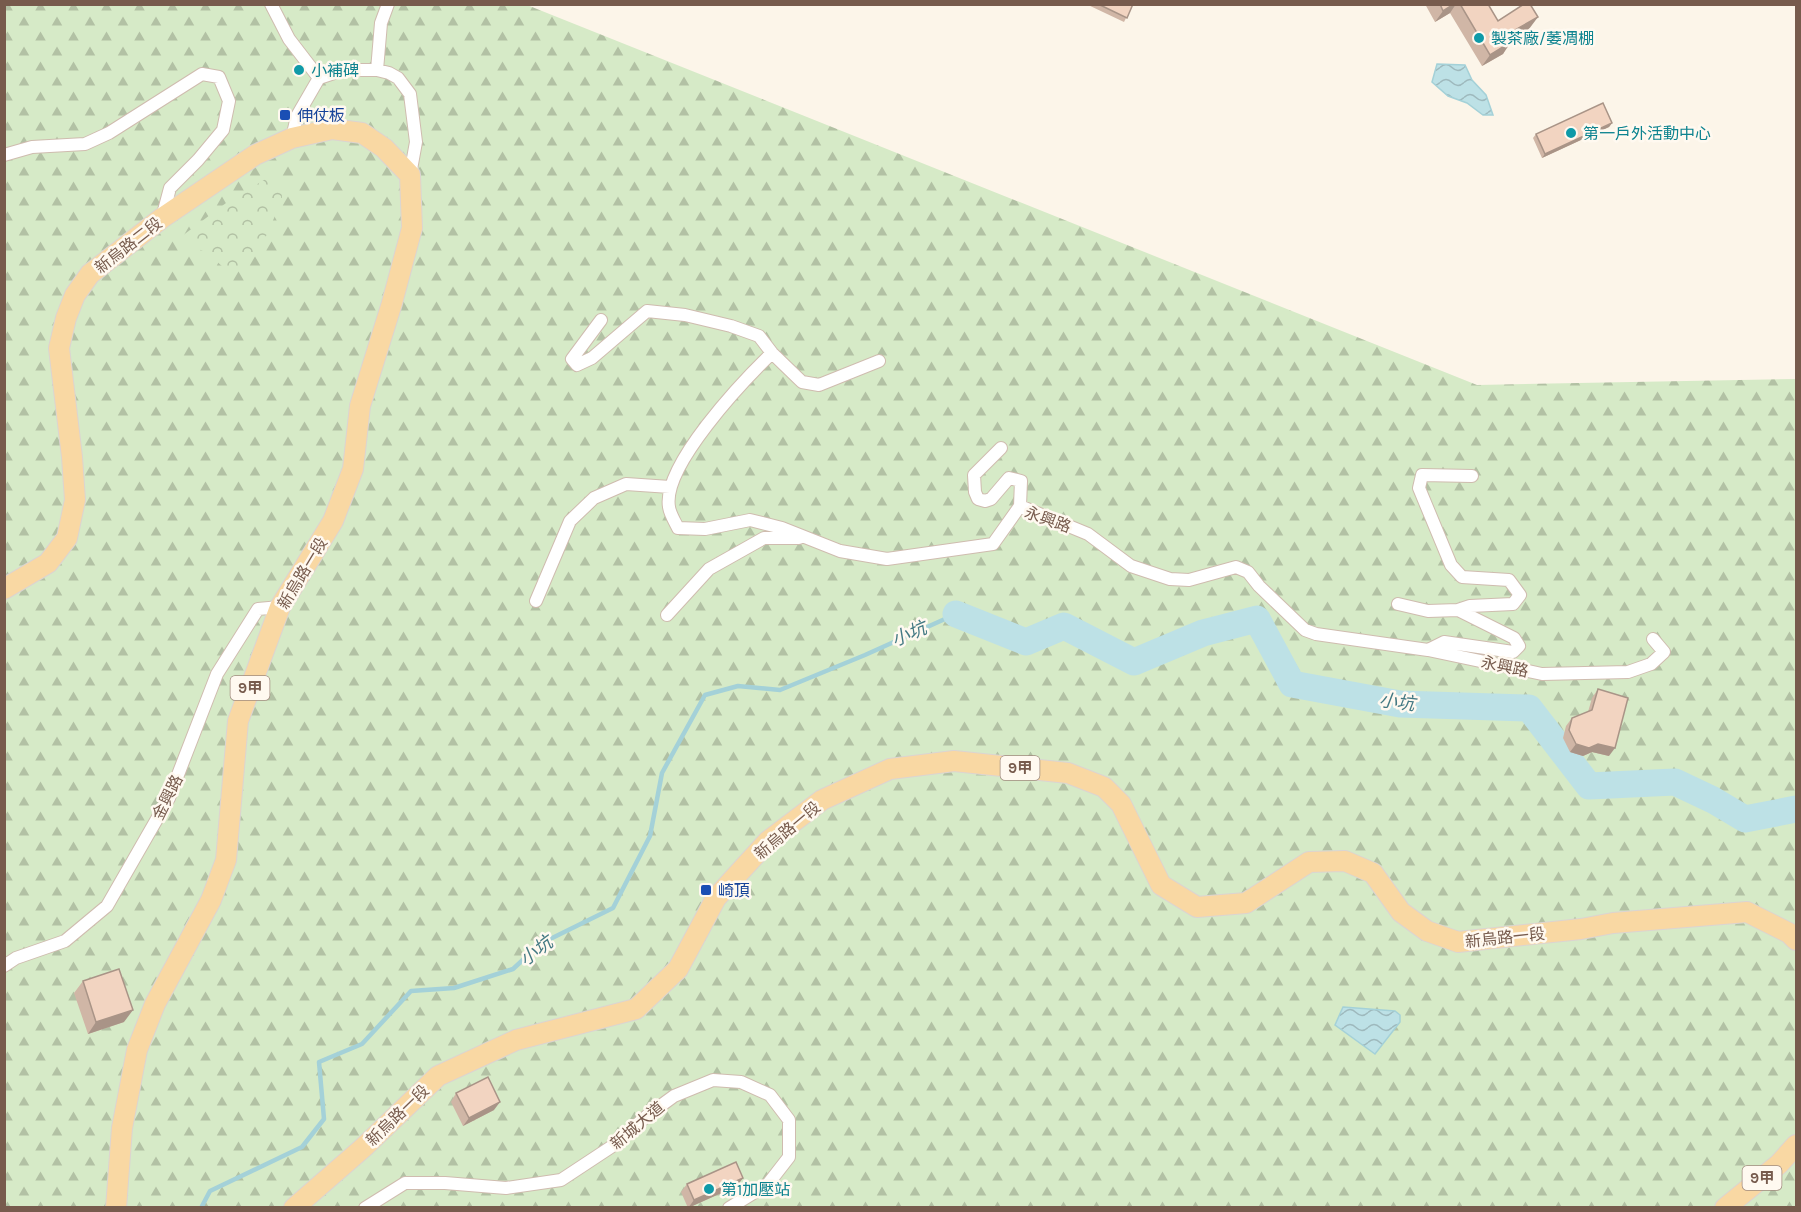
<svg xmlns="http://www.w3.org/2000/svg" width="1801" height="1212" viewBox="0 0 1801 1212" font-family="Karla,'Noto Sans TC',sans-serif">
  <defs>
    <pattern id="forest-firs" width="22" height="20" patternUnits="userSpaceOnUse" patternTransform="scale(1.5)"><rect width="22" height="20" fill="#d6eac7"/><path d="M5 1l3.5 6h-7zM16 11l3.5 6h-7z" fill="#b2c1a4"/></pattern>
    <pattern id="park-crowns" width="20" height="18" patternUnits="userSpaceOnUse" patternTransform="scale(1.5)"><rect width="20" height="18" fill="#d6eac7"/><path d="M2 6a3 3 0 1 1 6 0M12 15a3 3 0 1 1 6 0" fill="none" stroke="#b2c1a4"/></pattern>
    <pattern id="water-waves" width="16" height="10" patternUnits="userSpaceOnUse" patternTransform="scale(1.5)"><rect width="16" height="10" fill="#bde1e6"/><path d="M0 5q4-4 8 0t8 0" fill="none" stroke="#9eb9bd"/></pattern>
  </defs>
  <rect width="100%" height="100%" fill="#fcf5e9"/>
  <!-- forest -->
  <path fill="url(#forest-firs)" d="M 5,5 L 527,5 L 1477,385 L 1796,379 L 1796,1207 L 5,1208 Z"/>
  <!-- park -->
  <path fill="url(#park-crowns)" d="M 281,170 L 282,200 L 263,243 L 250,263 L 226,270 L 209,254 L 178,239 L 230,200 Z"/>
  <!-- water -->
  <path fill="url(#water-waves)" stroke="#a4d1d8" stroke-width="1.5" d="M 1437,64 L 1465,65 L 1472,80 L 1486,95 L 1493,115 L 1483,115 L 1467,103 L 1448,96 L 1432,82 Z
    M 1343,1007 L 1395,1011 L 1400,1015 L 1400,1022 L 1375,1054 L 1335,1025 Z"/>
  <g fill="none" stroke-linecap="round" stroke-linejoin="round">
    <!-- stream -->
    <path stroke="#a4d1d8" stroke-width="4.5" d="M 201,1208 L 210,1191 L 302,1147 L 324,1119 L 319,1062 L 362,1044 L 411,991 L 454,988 L 513,969 L 540,944 L 613,908 L 650,836 L 662,773 L 705,695 L 738,686 L 780,690 L 865,655 L 956,614"/>
    <!-- river -->
    <path stroke="#bde1e6" stroke-width="27" d="M 956,614 L 1026,642 L 1064,626 L 1134,662 L 1203,633 L 1257,619 L 1292,684 L 1400,704 L 1529,708 L 1589,786 L 1675,782 L 1713,800 L 1745,819 L 1796,809"/>
    <!-- minor casing -->
    <g stroke="#cfbcaf" stroke-width="14">
      <path id="minor" d="M 271,4 L 289,39 L 319,78 L 297,116 L 292,138
        M 377,70 L 381,23 L 388,4
        M 319,78 L 343,70 L 377,70 L 389,73 L 398,78 L 410,94 L 416,142 L 410,175
        M 4,155 L 32,147 L 85,144 L 109,133 L 202,74 L 219,77 L 229,101 L 223,130 L 198,160 L 170,188 L 162,218
        M 601,320 L 572,359 L 577,365 L 592,358 L 647,311 L 685,315 L 731,326 L 759,336 L 772,353 L 802,382 L 819,385 L 879,361
        M 772,353 C 743,381 662,466 669,507 C 670,514 675,522 678,528 L 705,529 L 750,520 L 782,528 L 840,551 L 887,559 L 993,544 L 1020,506
        M 1001,448 L 974,475 L 975,492 L 978,499 L 985,501 L 991,499 L 1009,478 L 1021,481 L 1020,506
        M 1020,506 L 1088,534 L 1131,566 L 1170,579 L 1189,580 L 1236,567 L 1248,572 L 1259,586 L 1305,630 L 1316,634 L 1428,650 L 1542,674 L 1628,672 L 1651,664 L 1664,652 L 1653,639
        M 536,601 L 570,521 L 594,498 L 626,484 L 670,487
        M 1398,604 L 1428,611 L 1458,610
        M 667,615 L 709,569 L 764,538 L 799,538
        M 1428,650 L 1444,642 L 1513,652 L 1519,646 L 1514,638 L 1458,610 L 1470,606 L 1513,604 L 1520,595 L 1509,580 L 1462,577 L 1451,565 L 1419,488 L 1422,475 L 1472,476
        M 4,966 L 16,958 L 65,941 L 107,906 L 169,798 L 217,674 L 258,609 L 280,607
        M 365,1208 L 405,1183 L 445,1183 L 506,1188 L 561,1180 L 611,1147 L 648,1115 L 674,1096 L 713,1080 L 741,1082 L 770,1095 L 789,1120 L 789,1157 L 768,1184 L 729,1208"/>
    </g>
    <!-- primary casing -->
    <g stroke="#dcd4d1" stroke-width="22">
      <path id="primary" d="M 4,589 L 48,563 L 67,538 L 75,500 L 72,457 L 59,348 L 66,318 L 75,295 L 90,274 L 162,218 L 255,155 L 292,138 L 332,129 L 362,133 L 384,148 L 410,175 L 412,228 L 392,303 L 360,406 L 353,469 L 333,521 L 280,607 L 238,721 L 226,860 L 211,900 L 155,1004 L 137,1050 L 122,1128 L 116,1208
        M 294,1208 L 364,1147 L 438,1076 L 516,1040 L 636,1009 L 678,969 L 716,898 L 768,841 L 822,800 L 890,769 L 954,761 L 1068,773 L 1104,787 L 1121,804 L 1161,885 L 1197,907 L 1246,903 L 1309,862 L 1345,861 L 1373,873 L 1401,912 L 1427,931 L 1458,942 L 1581,929 L 1613,923 L 1747,912 L 1789,933 L 1796,940
        M 1725,1208 L 1779,1164 L 1796,1145"/>
    </g>
    <!-- minor -->
    <use href="#minor" stroke="#fff" stroke-width="12"/>
    <!-- primary -->
    <use href="#primary" stroke="#f9d8a3" stroke-width="20"/>
  </g>
  <!-- wall -->
  <path fill="#d0b6a6" d="M 1086,4 L 1133,4 L 1124,22 Z
    M 1425,4 L 1488,4 L 1498,21 L 1529,29 L 1510,40 L 1503,54 L 1482,66 L 1450,13 L 1435,22 Z
    M 1612,123 L 1609,127 L 1542,158 L 1533,138 L 1536,134 Z
    M 1598,689 L 1609,756 L 1592,752 L 1583,756 L 1570,752 L 1563,738 L 1566,726 L 1572,718 L 1588,712 L 1592,698 Z
    M 83,981 L 124,1022 L 88,1034 L 74,993 Z
    M 456,1093 L 494,1110 L 463,1126 L 451,1102 Z
    M 687,1184 L 737,1186 L 688,1208 L 681,1192 Z"/>
  <!-- shaded-wall -->
  <path fill="#a99487" d="M 1454,4 L 1456,4 L 1450,13 L 1435,22 L 1443,11 Z
    M 1538,17 L 1529,29 L 1498,46 L 1506,35 Z
    M 1511,42 L 1503,54 L 1482,66 L 1490,55 Z
    M 1612,123 L 1609,127 L 1542,158 L 1545,154 Z
    M 1576,744 L 1598,744 L 1615,748 L 1609,756 L 1592,752 L 1583,756 L 1570,752 Z
    M 133,1010 L 124,1022 L 88,1034 L 96,1022 Z
    M 500,1102 L 494,1110 L 463,1126 L 469,1118 Z
    M 743,1178 L 737,1186 L 688,1208 L 694,1200 Z"/>
  <!-- building -->
  <path fill="#f2d4c1" stroke="#a99487" stroke-width="1.5" d="M 1098,4 L 1133,4 L 1127,18 Z
    M 1440,4 L 1454,4 L 1443,11 Z
    M 1460,4 L 1488,4 L 1498,21 L 1524,4 L 1530,4 L 1538,17 L 1506,35 L 1511,42 L 1490,55 Z
    M 1603,103 L 1612,123 L 1545,154 L 1536,134 Z
    M 1598,689 L 1628,698 L 1615,748 L 1598,744 L 1589,748 L 1576,744 L 1569,730 L 1572,718 L 1592,710 Z
    M 119,969 L 133,1010 L 96,1022 L 83,981 Z
    M 488,1077 L 500,1102 L 469,1118 L 456,1093 Z
    M 736,1162 L 743,1178 L 694,1200 L 687,1184 Z"/>
  <!-- markers -->
  <g fill="#0f9aa8" stroke="#fff9f0" stroke-width="2">
    <circle cx="1479" cy="38" r="6"/>
    <circle cx="299" cy="70" r="6"/>
    <circle cx="1571" cy="133" r="6"/>
    <circle cx="709" cy="1189" r="6"/>
  </g>
  <g fill="#1a4fb4" stroke="#fff9f0" stroke-width="2">
    <rect x="279" y="109" width="12" height="12" rx="3"/>
    <rect x="700" y="884" width="12" height="12" rx="3"/>
  </g>
  <g text-anchor="middle" stroke-width="5" stroke-linejoin="round" paint-order="stroke">
    <!-- shield labels -->
    <g fill="#fff9f0" stroke="#a08a7e" stroke-width="1.5">
      <rect x="230.5" y="676" width="39" height="24" rx="4.5"/>
      <rect x="1000.5" y="756" width="39" height="24" rx="4.5"/>
      <rect x="1742.5" y="1166" width="39" height="24" rx="4.5"/>
    </g>
    <g font-size="15" font-weight="bold" fill="#775b4d">
      <text x="250" y="693">9甲</text>
      <text x="1020" y="773">9甲</text>
      <text x="1762" y="1183">9甲</text>
    </g>
    <!-- culture labels -->
    <g font-size="16" fill="#0d838f" stroke="#fff9f0" text-anchor="start">
      <text x="1491" y="44">製茶廠/萎凋棚</text>
      <text x="311" y="76">小補碑</text>
      <text x="1583" y="139">第一戶外活動中心</text>
      <text x="721" y="1195">第1加壓站</text>
    </g>
    <!-- transit labels -->
    <g font-size="16" fill="#164399" stroke="#fff9f0" text-anchor="start">
      <text x="297" y="121">伸仗板</text>
      <text x="718" y="896">崎頂</text>
    </g>
    <!-- street labels -->
    <g font-size="16" fill="#775b4d" stroke="#fff9f0">
      <text transform="translate(128 245) rotate(-38)" y="6">新烏路二段</text>
      <text transform="translate(1048 519) rotate(20)" y="6">永興路</text>
      <text transform="translate(302 573) rotate(-59)" y="6">新烏路一段</text>
      <text transform="translate(1505 666) rotate(12)" y="6">永興路</text>
      <text transform="translate(167 797) rotate(-64)" y="6">金興路</text>
      <text transform="translate(787 830) rotate(-40)" y="6">新烏路一段</text>
      <text transform="translate(1505 937) rotate(-6)" y="6">新烏路一段</text>
      <text transform="translate(397 1115) rotate(-44)" y="6">新烏路一段</text>
      <text transform="translate(637 1125) rotate(-40)" y="6">新城大道</text>
    </g>
    <!-- water labels -->
    <g font-size="18" font-style="italic" fill="#437983" stroke="#fff9f0">
      <text transform="translate(909 634) rotate(-23)" y="6">小坑</text>
      <text transform="translate(1397 702) rotate(7)" y="6">小坑</text>
      <text transform="translate(536 951) rotate(-37)" y="6">小坑</text>
    </g>
  </g>
  <!-- border -->
  <rect width="1801" height="1212" fill="none" stroke="#775b4d" stroke-width="12"/>
</svg>
